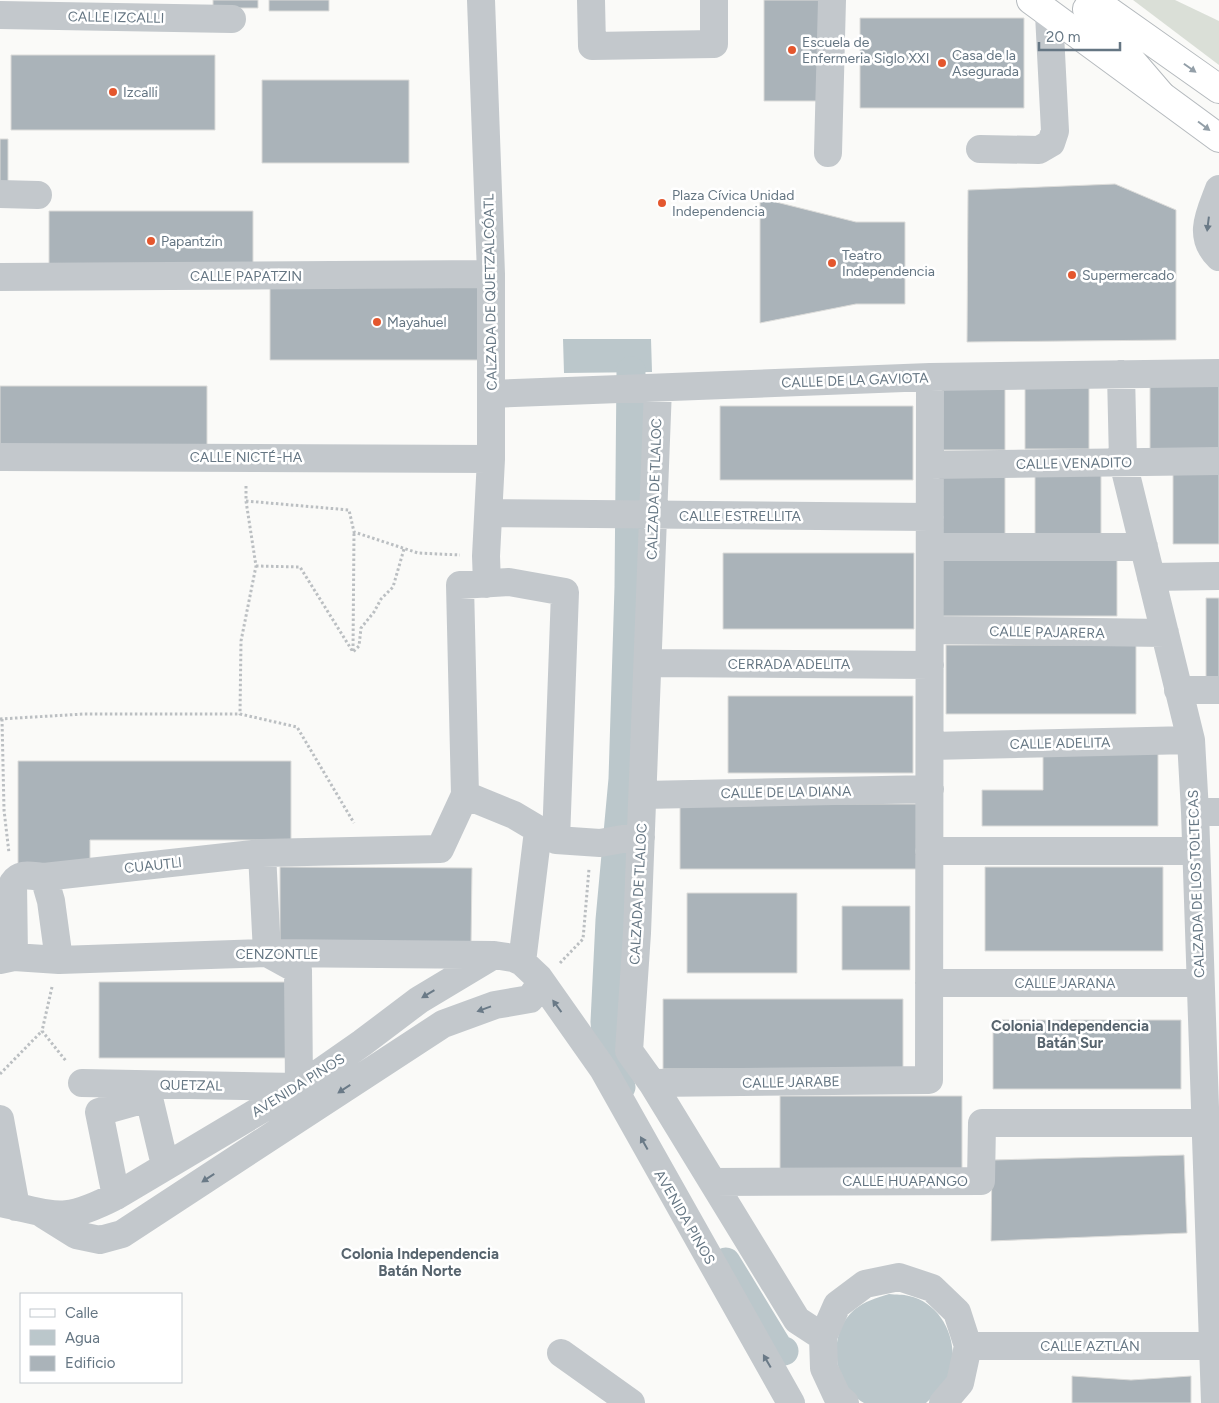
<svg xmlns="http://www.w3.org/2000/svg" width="1219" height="1403" viewBox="0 0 1219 1403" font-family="Figtree,sans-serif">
  <rect width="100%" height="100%" fill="#fafaf8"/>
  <!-- green -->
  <path fill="#dadfd7" d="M 1133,0 L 1175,0 L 1219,21 L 1219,65 Z"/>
  <!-- water -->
  <path fill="#bbc7cb" d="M 563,339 L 651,339 L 652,372 L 564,373 Z
    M 889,1294 C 896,1295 903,1294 909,1296 C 942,1303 960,1342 950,1373 C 946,1385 936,1394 926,1403 L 864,1403 C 833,1384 826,1335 854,1310 C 865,1301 876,1298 889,1294 Z"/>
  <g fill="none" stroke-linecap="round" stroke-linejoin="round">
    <!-- canal -->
    <path stroke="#bbc7cb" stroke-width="29" d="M 621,1087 L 609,1066 L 605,1022 L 610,920 L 623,779 L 629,587 L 631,371
      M 726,1262 L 779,1349 L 784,1351"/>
  </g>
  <!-- building -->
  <path fill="#aab3b9" stroke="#dcdcda" d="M 213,0 L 258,0 L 258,8 L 213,8 Z
    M 269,0 L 329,0 L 329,11 L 269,11 Z
    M 764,0 L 820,0 L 820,101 L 764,101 Z
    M 860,18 L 1024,18 L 1024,108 L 860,108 Z
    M 11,55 L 215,55 L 215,130 L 11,130 Z
    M 262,80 L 409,80 L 409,163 L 262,163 Z
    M 0,139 L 8,139 L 8,188 L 0,188 Z
    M 1115,184 L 1176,210 L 1176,340 L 967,342 L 968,190 Z
    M 760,198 L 856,222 L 905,222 L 905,304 L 856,304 L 760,323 Z
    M 49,211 L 253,211 L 253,271 L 49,271 Z
    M 270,285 L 484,285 L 484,360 L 270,360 Z
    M 1150,380 L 1219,380 L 1219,450 L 1150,450 Z
    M 1025,382 L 1089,382 L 1089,449 L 1025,449 Z
    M 942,384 L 1005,384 L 1005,450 L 942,450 Z
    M 0,386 L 207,386 L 207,446 L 0,446 Z
    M 720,406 L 913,406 L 913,480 L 720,480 Z
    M 1035,470 L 1101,470 L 1101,536 L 1035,536 Z
    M 939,471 L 1005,471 L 1005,535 L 939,535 Z
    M 1173,474 L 1219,474 L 1219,544 L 1173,544 Z
    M 723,553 L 914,553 L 914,629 L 723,629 Z
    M 941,555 L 1117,555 L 1117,616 L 941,616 Z
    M 1206,598 L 1219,598 L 1219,678 L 1206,678 Z
    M 946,645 L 1136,645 L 1136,714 L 946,714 Z
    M 728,696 L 913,696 L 913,773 L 728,773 Z
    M 1043,753 L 1158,753 L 1158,826 L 982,826 L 982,790 L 1043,790 Z
    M 18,761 L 291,761 L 291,840 L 90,840 L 90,864 L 18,864 Z
    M 680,804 L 918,804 L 918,869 L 680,869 Z
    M 280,867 L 472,868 L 471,946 L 280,944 Z
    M 985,867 L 1163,867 L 1163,951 L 985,951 Z
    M 687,893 L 797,893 L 797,973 L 687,973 Z
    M 842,906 L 910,906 L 910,970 L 842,970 Z
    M 99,982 L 288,982 L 288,1058 L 99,1058 Z
    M 663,999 L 903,999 L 903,1069 L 663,1069 Z
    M 993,1020 L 1181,1020 L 1181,1089 L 993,1089 Z
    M 780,1096 L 962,1096 L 962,1169 L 780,1169 Z
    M 1184,1155 L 1187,1233 L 991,1241 L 992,1160 Z
    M 1072,1376 L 1131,1380 L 1191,1376 L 1191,1403 L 1072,1403 Z"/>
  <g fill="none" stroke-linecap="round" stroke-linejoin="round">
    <!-- major casing -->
    <g stroke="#b5babe" stroke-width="30">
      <path id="major" d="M 1031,0 L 1219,138"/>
    </g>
    <!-- highway casing -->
    <g stroke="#b4b9bd" stroke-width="30">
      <path id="highway" d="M 1093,0 L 1219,89
        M 1087,9 L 1160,94"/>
    </g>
    <!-- path -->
    <path stroke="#bbbfc2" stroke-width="3" stroke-dasharray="2.5 2.5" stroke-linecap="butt" d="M 246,486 L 246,501 L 256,566 L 241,641 L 240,714 L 297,727 L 354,823
      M 246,501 L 349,510 L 354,532 L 418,553 L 460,555
      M 256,566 L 300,567 L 353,652 L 359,646 L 361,628 L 374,612 L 381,599 L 393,587 L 404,549
      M 353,651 L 354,532
      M 0,719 L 84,714 L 240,714
      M 2,719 L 4,810 L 9,853
      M 560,963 L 583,939 L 589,869
      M 52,987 L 42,1031 L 66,1061
      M 0,1074 L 42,1031"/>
    <!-- minor -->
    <path stroke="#c3c8cc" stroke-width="28" d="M 481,0 L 491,274 L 491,459 L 486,556 L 487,584
      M 591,0 L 592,46 L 714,44 L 714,0
      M 0,15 L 232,19
      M 980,149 L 1039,150 L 1051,143 L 1055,131 L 1049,14
      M 828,153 L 832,0
      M 1219,189 C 1210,213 1197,236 1219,257
      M 0,194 L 38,195
      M 0,277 L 491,274
      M 1121,374 L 1123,462 L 1191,740 L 1195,812 L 1215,1403
      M 658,388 L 637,933 L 629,1051 L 652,1083 L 797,1320 L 823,1337
      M 491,394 L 930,377 L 1219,373
      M 0,457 L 491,459
      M 930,465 L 1219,461
      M 489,513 L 930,517
      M 930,547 L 1144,547
      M 1151,577 L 1219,576
      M 509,582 L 565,592 L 556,840 L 514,815 L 465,795 L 460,585 Z
      M 930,630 L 1165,633
      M 648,663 L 930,665
      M 1178,690 L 1219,690
      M 930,746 L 1191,740
      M 643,795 L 930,789
      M 1195,812 L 1219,812
      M 556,840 L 600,843 L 634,837 L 641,837
      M 929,851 L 1196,851
      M 44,877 L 262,853
      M 0,960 L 14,957 L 59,960 L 51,901 L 44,877 C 31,876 20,872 13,883 L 14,957
      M 59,960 L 267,953 L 494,955
      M 522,962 L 538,831
      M 929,983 L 1200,983
      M 82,1083 L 299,1087 L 298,970 L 267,953 L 262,853 L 440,849 L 465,795
      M 652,1083 L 929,1080 L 930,377
      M 0,1119 L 16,1207
      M 713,1182 L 981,1181 L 982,1123 L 1219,1123
      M 116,1196 L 99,1112 L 149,1098 L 165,1165
      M 0,1203 C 57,1215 61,1224 116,1196 L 299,1087 L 362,1043 L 419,1000 L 494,955 L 513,958 L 522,962 L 539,978 L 603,1069 L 791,1403
      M 44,1215 L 76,1235 L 100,1240 L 122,1234 L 443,1024 L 495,1005 L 530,999 L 541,983
      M 968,1346 L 1219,1346
      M 561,1353 L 631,1403
      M 845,1403 L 837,1396 L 824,1368 L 823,1337 L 837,1305 L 865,1284 L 899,1277 L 932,1288 L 957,1312 L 968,1346 L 960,1383 L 943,1403"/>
    <!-- major -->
    <use href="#major" stroke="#fff" stroke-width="28"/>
    <!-- highway -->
    <use href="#highway" stroke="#fff" stroke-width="28"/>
  </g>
  <!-- one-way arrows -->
  <defs><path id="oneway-solid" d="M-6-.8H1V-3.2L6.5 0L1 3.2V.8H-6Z" transform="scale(1.25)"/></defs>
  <g fill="#939fa8">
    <use href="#oneway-solid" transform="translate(1190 68) rotate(35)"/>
    <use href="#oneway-solid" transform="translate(1204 126) rotate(37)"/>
  </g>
  <g fill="#6a7a87">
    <use href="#oneway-solid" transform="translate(1208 224) rotate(97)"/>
    <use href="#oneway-solid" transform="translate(428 994) rotate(149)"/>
    <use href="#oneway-solid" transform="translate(557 1006) rotate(-126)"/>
    <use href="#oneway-solid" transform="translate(484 1009) rotate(160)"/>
    <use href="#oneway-solid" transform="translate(344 1089) rotate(147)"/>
    <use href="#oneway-solid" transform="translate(644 1143) rotate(-119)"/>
    <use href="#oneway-solid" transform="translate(208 1178) rotate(147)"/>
    <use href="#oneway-solid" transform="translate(767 1361) rotate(-120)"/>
  </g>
  <!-- markers -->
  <g fill="#e4572e" stroke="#fff" stroke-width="2">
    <circle cx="792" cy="50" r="5"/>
    <circle cx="942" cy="63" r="5"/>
    <circle cx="113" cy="92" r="5"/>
    <circle cx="662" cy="203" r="5"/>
    <circle cx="151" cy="241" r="5"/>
    <circle cx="832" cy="263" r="5"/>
    <circle cx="1072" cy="275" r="5"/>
    <circle cx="377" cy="322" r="5"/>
  </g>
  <g text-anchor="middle" stroke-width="5" stroke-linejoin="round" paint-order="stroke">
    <!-- street labels -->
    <g font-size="14" fill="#657683" stroke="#fff">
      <text transform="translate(116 17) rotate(1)" y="5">CALLE IZCALLI</text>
      <text x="246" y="281">CALLE PAPATZIN</text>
      <text transform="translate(490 292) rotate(-91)" y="5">CALZADA DE QUETZALCÓATL</text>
      <text transform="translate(855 380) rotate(-2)" y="5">CALLE DE LA GAVIOTA</text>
      <text x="246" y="462">CALLE NICTÉ-HA</text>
      <text transform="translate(1074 463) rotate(-1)" y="5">CALLE VENADITO</text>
      <text transform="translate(654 489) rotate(-88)" y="5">CALZADA DE TLALOC</text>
      <text x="740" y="521">CALLE ESTRELLITA</text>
      <text transform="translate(1047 632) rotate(1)" y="5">CALLE PAJARERA</text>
      <text x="789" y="669">CERRADA ADELITA</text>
      <text transform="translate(1060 743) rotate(-1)" y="5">CALLE ADELITA</text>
      <text transform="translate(786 792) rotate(-1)" y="5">CALLE DE LA DIANA</text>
      <text transform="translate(153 865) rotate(-6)" y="5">CUAUTLI</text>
      <text transform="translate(1196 884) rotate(-92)" y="5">CALZADA DE LOS TOLTECAS</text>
      <text transform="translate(638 894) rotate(-87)" y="5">CALZADA DE TLALOC</text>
      <text x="277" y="959">CENZONTLE</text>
      <text x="1065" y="988">CALLE JARANA</text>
      <text transform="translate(791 1082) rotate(-1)" y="5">CALLE JARABE</text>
      <text transform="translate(191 1085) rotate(1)" y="5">QUETZAL</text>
      <text transform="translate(298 1085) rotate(-32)" y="5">AVENIDA PINOS</text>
      <text x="905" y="1186">CALLE HUAPANGO</text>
      <text transform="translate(685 1217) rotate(60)" y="5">AVENIDA PINOS</text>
      <text x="1090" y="1351">CALLE AZTLÁN</text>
    </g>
    <!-- poi labels -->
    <g font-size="14" fill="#657683" stroke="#fff" text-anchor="start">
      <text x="802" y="47">Escuela de<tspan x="802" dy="16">Enfermeria Siglo XXI</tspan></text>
      <text x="952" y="60">Casa de la<tspan x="952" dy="16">Asegurada</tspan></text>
      <text x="123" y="97">Izcalli</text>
      <text x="672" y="200">Plaza Cívica Unidad<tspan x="672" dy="16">Independencia</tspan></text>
      <text x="161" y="246">Papantzin</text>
      <text x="842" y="260">Teatro<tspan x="842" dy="16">Independencia</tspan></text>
      <text x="1082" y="280">Supermercado</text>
      <text x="387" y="327">Mayahuel</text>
    </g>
    <!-- neighbourhood labels -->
    <g font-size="15" font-weight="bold" fill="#57646e" stroke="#fff">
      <text x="1070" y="1031">Colonia Independencia<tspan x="1070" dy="17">Batán Sur</tspan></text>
      <text x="420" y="1259">Colonia Independencia<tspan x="420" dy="17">Batán Norte</tspan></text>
    </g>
  </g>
  <!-- legend -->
  <rect x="20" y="1293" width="162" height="90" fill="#ffffff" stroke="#c1c8cd"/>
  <rect x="30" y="1309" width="25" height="8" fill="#ffffff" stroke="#c1c8cd"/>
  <text x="65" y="1318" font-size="15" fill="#657683">Calle</text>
  <rect x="30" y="1330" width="25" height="15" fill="#bbc7cb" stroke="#c1c8cd"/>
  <text x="65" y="1343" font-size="15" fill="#657683">Agua</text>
  <rect x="30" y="1356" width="25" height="15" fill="#aab3b9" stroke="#c1c8cd"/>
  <text x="65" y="1368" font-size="15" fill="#657683">Edificio</text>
  <!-- scale -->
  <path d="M1039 42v8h81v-8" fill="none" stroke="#657683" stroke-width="2.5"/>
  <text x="1046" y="42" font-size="15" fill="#657683" stroke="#ffffff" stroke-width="4" paint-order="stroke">20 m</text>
</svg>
